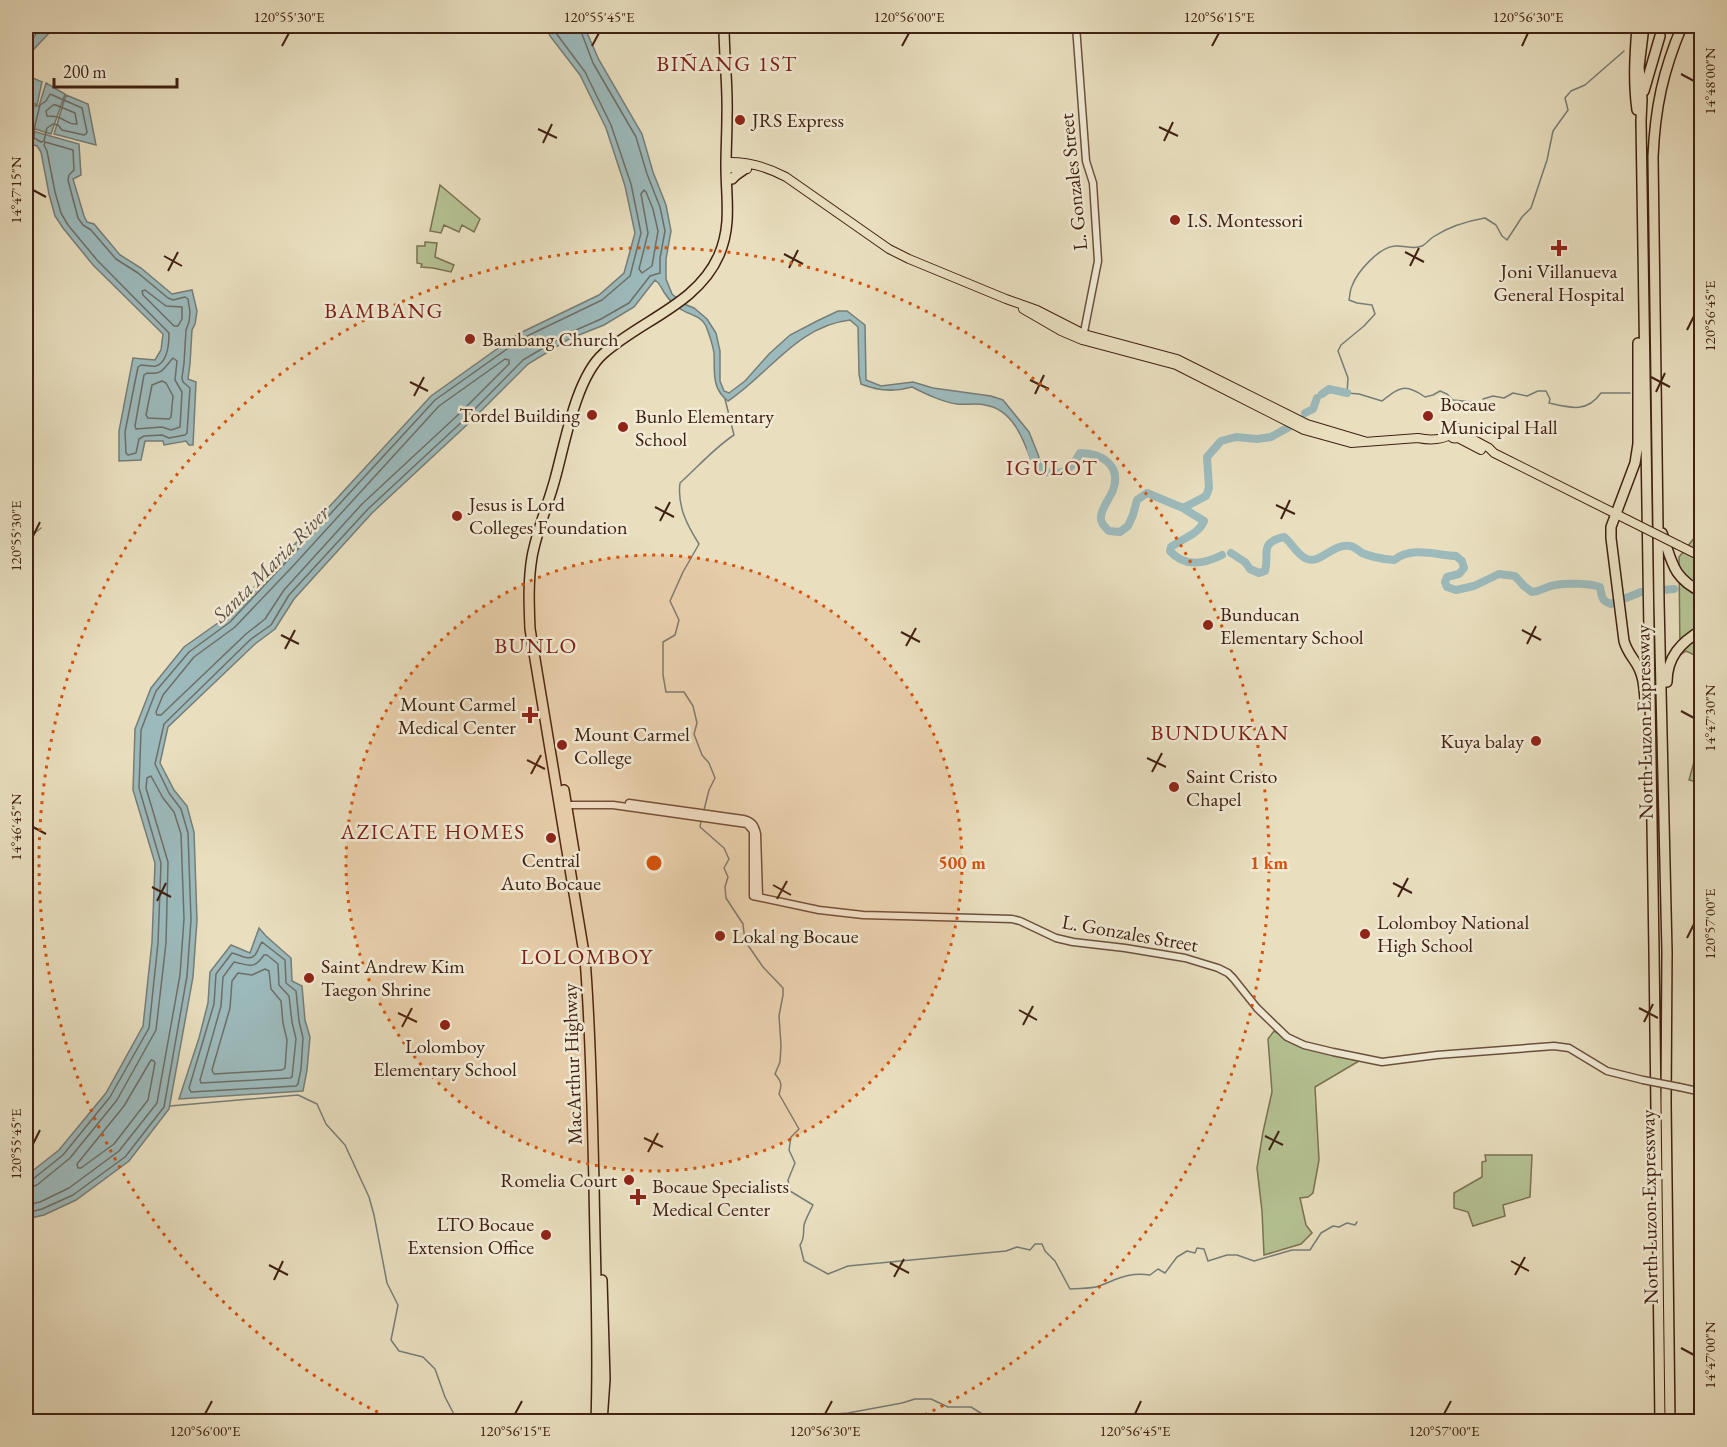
<svg xmlns="http://www.w3.org/2000/svg" width="1727" height="1447" viewBox="0 0 1727 1447" font-family="'EB Garamond',serif">
  <rect width="100%" height="100%" fill="#e9dfbf"/>
  <filter id="stains"><feTurbulence type="fractalNoise" baseFrequency=".00333" numOctaves="4"/><feColorMatrix values="0 0 0 0 .2 0 0 0 0 .09 0 0 0 0 .02 0 0 0 .5 -.17"/></filter>
  <radialGradient id="worn" r=".72"><stop offset=".6" stop-color="#630" stop-opacity="0"/><stop offset="1" stop-color="#630" stop-opacity=".3"/></radialGradient>
  <!-- green -->
  <path fill="#b5c293" stroke="#7a7252" stroke-width="1.5" d="M 440,185 L 480,219 L 474,232 L 462,225 L 459,232 L 444,225 L 441,233 L 430,231 Z
    M 425,242 L 437,243 L 435,257 L 454,265 L 451,272 L 433,268 L 421,267 L 422,264 L 417,263 L 417,246 L 425,246 Z
    M 1701,535 L 1701,658 L 1686,651 L 1680,655 L 1679,557 L 1695,537 Z
    M 1701,740 L 1701,783 L 1689,780 L 1699,744 L 1701,743 Z
    M 1274,1031 L 1302,1047 L 1359,1061 L 1315,1087 L 1319,1160 L 1313,1193 L 1308,1197 L 1300,1198 L 1306,1225 L 1312,1233 L 1301,1244 L 1264,1255 L 1262,1211 L 1257,1168 L 1263,1132 L 1272,1092 L 1268,1039 Z
    M 1485,1155 L 1532,1155 L 1530,1197 L 1503,1205 L 1505,1216 L 1473,1226 L 1468,1212 L 1454,1208 L 1454,1193 L 1482,1177 L 1482,1162 L 1486,1161 Z
    M 958,1414 L 973,1415 L 983,1421 L 939,1421 L 939,1415 Z"/>
  <!-- water -->
  <path fill="#9cbabc" stroke="#777d78" stroke-width="1.5" d="M 41,26 L 49,26 L 52,30 L 34,49 L 28,46 Z
    M 546,26 L 584,26 L 599,60 L 642,134 L 653,172 L 666,205 L 671,231 L 666,259 L 666,279 L 672,294 L 684,304 L 694,308 L 707,319 L 716,333 L 720,351 L 720,381 L 724,391 L 729,393 L 745,381 L 769,354 L 790,335 L 817,321 L 838,311 L 847,311 L 865,325 L 866,380 L 881,386 L 913,382 L 933,388 L 991,396 L 1003,400 L 1029,432 L 1039,457 L 1031,460 C 1023,438 1012,409 985,405 C 976,403 966,405 957,404 C 942,402 926,394 912,387 C 895,392 878,391 861,384 L 859,374 L 858,327 L 850,320 C 797,326 769,374 728,401 C 711,388 715,372 714,353 C 713,345 709,334 706,326 C 701,315 688,315 679,308 C 675,305 669,300 666,295 C 661,289 662,285 655,280 L 634,307 L 604,325 L 569,339 L 528,364 L 470,422 L 372,513 L 294,599 L 275,629 L 255,644 L 168,727 L 160,763 L 174,790 L 187,806 L 194,832 L 197,920 L 193,977 L 169,1109 L 129,1161 L 76,1200 L 44,1215 L 26,1219 L 26,1176 L 59,1150 L 106,1093 L 143,1026 L 152,942 L 155,863 L 133,790 L 135,729 L 151,688 L 184,647 L 225,618 L 283,557 L 431,396 L 518,334 L 599,295 L 624,273 L 635,233 L 625,186 L 606,128 L 580,75 L 550,36 Z
    M 26,75 L 42,82 L 37,105 L 26,100 Z
    M 46,83 L 65,94 L 51,134 L 29,127 L 33,106 L 39,106 Z
    M 66,95 L 88,104 L 96,145 L 54,134 Z
    M 29,130 L 79,144 L 81,175 L 73,179 L 84,216 L 87,222 L 94,224 L 120,255 L 141,268 L 172,294 L 192,290 L 197,311 L 195,324 L 192,330 L 190,364 L 188,379 L 196,382 L 193,445 L 189,445 L 186,441 L 164,445 L 163,441 L 145,441 L 141,460 L 119,461 L 119,431 L 133,358 L 155,360 L 161,350 L 163,334 L 93,265 L 63,228 L 55,216 L 49,194 L 41,152 L 37,146 L 26,143 Z
    M 259,928 L 266,936 L 291,958 L 292,981 L 302,986 L 305,1020 L 310,1037 L 307,1070 L 303,1091 L 179,1099 L 199,1038 L 208,1003 L 210,972 L 231,945 L 250,953 Z"/>
  <g fill="none" stroke-linecap="round" stroke-linejoin="round">
    <!-- shore -->
    <path stroke="#6e6e67" stroke-width="1.5" d="M 50,94 L 82,108 L 87,132 L 86,134 L 84,135 L 62,130 L 58,125 L 53,124 L 47,128 L 44,141 L 41,142 L 34,138 L 35,125 L 40,105 L 46,101 Z
      M 53,105 L 56,105 L 75,113 L 77,124 C 69,125 67,121 60,118 C 56,116 51,116 47,116 L 46,111 Z
      M 45,142 L 73,150 L 74,170 L 69,175 L 68,180 L 78,218 L 83,225 L 91,230 L 116,259 L 138,273 L 168,298 L 173,300 L 185,297 L 188,299 L 190,312 L 189,322 L 186,330 L 184,363 L 182,378 L 183,382 L 190,388 L 187,433 L 185,435 L 169,438 L 162,435 L 144,436 L 139,439 L 136,453 L 128,455 L 126,453 L 125,432 L 138,367 L 141,365 C 145,365 152,367 156,366 C 168,362 169,342 169,333 L 97,260 L 68,225 L 61,213 L 55,192 L 47,151 L 44,145 Z
      M 644,190 L 646,192 L 653,209 L 658,231 L 652,266 L 642,273 L 639,269 L 648,233 L 641,194 Z
      M 145,290 L 166,306 L 182,307 L 182,319 L 178,326 L 174,326 L 143,295 L 142,291 Z
      M 173,358 L 177,361 L 175,380 L 182,392 L 180,427 L 171,430 L 162,427 L 136,429 L 135,426 L 144,375 L 147,373 C 163,375 163,369 173,358 Z
      M 505,359 L 509,360 L 509,364 L 460,413 L 362,504 L 284,590 L 265,619 L 246,634 L 161,715 L 157,715 L 156,712 L 163,695 L 194,657 L 235,627 L 293,566 L 439,406 Z
      M 162,381 L 166,383 L 173,396 L 171,417 L 169,419 L 148,418 L 146,415 L 152,385 Z
      M 262,942 L 285,960 L 286,983 L 296,991 L 299,1021 L 303,1038 L 301,1069 L 298,1084 L 296,1086 L 191,1092 L 189,1088 L 214,1004 L 216,974 L 232,953 C 239,954 249,962 255,955 C 258,951 259,946 262,942 Z
      M 264,955 L 267,955 L 278,964 L 279,985 L 289,996 L 292,1022 L 296,1039 L 292,1077 L 290,1078 L 201,1083 L 200,1080 L 221,1006 L 223,977 L 234,962 C 249,965 254,970 264,955 Z
      M 265,969 L 269,971 L 271,989 L 281,1001 L 283,1023 L 287,1040 L 285,1068 L 282,1070 L 214,1074 L 212,1070 L 230,1008 L 232,981 L 238,973 L 252,975 Z
      M 151,1060 L 154,1061 L 155,1063 L 148,1100 L 114,1144 L 81,1168 L 78,1168 L 77,1164 L 124,1106 Z
      M 26,1181 L 33,1179 L 63,1155 L 110,1097 L 149,1028 L 158,943 L 161,863 L 139,788 L 141,730 L 156,691 L 189,652 L 230,622 L 287,561 L 435,400 L 521,339 L 602,300 L 630,276 L 641,233 L 631,184 L 611,125 L 585,72 L 556,33 L 553,26
      M 26,1189 L 37,1185 L 70,1158 L 117,1100 L 156,1030 L 166,943 L 168,862 L 146,788 L 147,778 L 151,776 L 163,798 L 174,812 L 181,834 L 184,919 L 180,975 L 157,1103 L 119,1151 L 69,1188 L 40,1202 L 26,1205
      M 26,1213 L 42,1209 L 73,1195 L 125,1157 L 164,1107 L 187,976 L 191,920 L 188,833 L 181,809 L 169,793 L 155,764 L 164,724 L 251,639 L 271,625 L 289,595 L 368,509 L 466,418 L 523,360 L 567,334 L 601,319 L 629,303 L 650,276 L 660,273 L 660,258 L 665,231 L 660,207 L 647,174 L 636,137 L 593,63 L 579,26"/>
    <!-- stream -->
    <path stroke="#777d78" stroke-width="1.5" d="M 1483,399 L 1493,396 L 1504,398 L 1513,393 L 1527,396 L 1538,391 L 1546,391 L 1550,399 L 1549,403 C 1570,408 1587,413 1601,393 L 1630,393
      M 1473,402 L 1453,400 L 1447,394 L 1440,391 L 1433,395 L 1425,397 C 1405,383 1400,387 1382,401 L 1359,394 L 1347,393 L 1348,378 L 1338,351 L 1341,345 L 1364,326 L 1375,314 L 1372,305 L 1357,303 L 1349,300 C 1350,295 1350,290 1352,286 C 1357,272 1379,247 1395,246 C 1404,245 1414,250 1422,246 C 1426,244 1430,239 1433,237 C 1450,226 1467,221 1485,218 L 1496,225 L 1502,236 L 1507,240 L 1522,217 L 1531,208 L 1547,160 L 1553,131 L 1568,110 L 1565,98 L 1571,91 L 1585,85 L 1624,51
      M 26,540 L 41,528
      M 704,810 L 709,790 L 715,778 L 709,763 L 702,755 L 694,734 L 697,723 L 693,706 L 684,692 L 666,692 L 663,675 L 663,642 L 675,635 L 679,620 L 670,601 L 683,572 L 699,544 C 687,525 677,506 680,483 C 698,467 714,448 734,435 L 725,399
      M 701,821 L 700,827 L 724,848 L 729,859 L 724,868 L 728,877 L 725,887 L 726,898 L 743,924 L 745,941 L 763,967 L 783,988 L 783,995 L 779,1016 L 781,1045 L 780,1062 L 775,1074 C 782,1082 782,1085 779,1094 L 799,1129 L 791,1137 L 789,1150 L 795,1163 L 788,1180 L 790,1191 L 813,1205 C 810,1211 806,1218 804,1225 C 803,1233 805,1238 800,1245 L 804,1261 L 828,1274 L 848,1266 L 1006,1251 L 1017,1247 L 1030,1250 L 1035,1244 L 1042,1244 L 1045,1251 L 1055,1261 L 1070,1289 C 1079,1288 1091,1289 1099,1286 C 1118,1279 1128,1272 1150,1275 L 1158,1269 L 1165,1273 L 1177,1257 L 1187,1251 L 1195,1253 L 1197,1248 L 1204,1249 L 1208,1261 L 1227,1255 L 1237,1255 L 1254,1261 L 1292,1250 L 1310,1250 L 1321,1233 L 1333,1226 L 1339,1227 L 1347,1223 L 1355,1225 L 1357,1222
      M 170,1106 L 298,1095 L 317,1104 L 326,1124 L 345,1145 L 369,1197 L 374,1215 L 387,1283 L 398,1305 L 391,1340 L 399,1351 L 423,1357 L 435,1369 L 445,1397 L 458,1422
      M 725,1422 L 758,1417 L 782,1418 L 848,1413 L 902,1403 L 915,1399 L 931,1399 L 948,1407 L 971,1407 L 995,1422
      M 1053,1422 L 1056,1422"/>
    <!-- river -->
    <path stroke="#9cbabc" stroke-width="8" d="M 1322,394 L 1329,389 L 1347,393
      M 1305,413 L 1313,409 L 1317,398
      M 1031,450 L 1034,459 L 1044,472 C 1065,475 1070,471 1080,453 C 1101,453 1122,465 1113,490 C 1110,498 1102,507 1101,516 C 1100,523 1105,527 1109,531 L 1120,532 L 1128,526 L 1133,515 L 1137,500 L 1147,493 L 1183,508 L 1204,521 C 1199,534 1182,539 1171,547 L 1170,551 C 1185,568 1204,564 1222,555
      M 1183,508 L 1206,496 L 1209,488 L 1207,457 L 1221,441 L 1236,437 L 1257,439 L 1271,437 L 1289,427
      M 1231,553 L 1245,562 L 1250,569 L 1259,573 L 1265,571 C 1270,554 1258,543 1284,537 C 1292,543 1298,556 1307,559 C 1321,564 1333,543 1350,546 C 1355,547 1358,550 1362,553 C 1373,558 1383,559 1394,560 C 1412,546 1435,555 1456,556 L 1462,561 L 1464,568 L 1459,574 L 1447,577 L 1445,582 L 1447,587 L 1456,590 L 1474,586 L 1499,574 L 1515,576 L 1524,586 L 1532,592 C 1543,591 1546,586 1555,585 C 1566,583 1589,583 1600,587 C 1602,596 1601,601 1611,604 L 1641,592 L 1674,589"/>
    <!-- highway-tunnel -->
    <path stroke="#c7b99c" stroke-width="9" stroke-dasharray="9 4.5" stroke-linecap="butt" d="M 1660,36 L 1663,26"/>
    <!-- minor casing -->
    <g stroke="#6a503d" stroke-width="9">
      <path id="minor" d="M 1076,26 L 1086,161 L 1093,183 L 1098,261 L 1083,337
        M 629,803 L 743,819 C 752,821 755,825 757,834 L 759,897
        M 563,805 L 613,805 L 747,824 L 753,831 L 753,896 L 819,910 L 863,915 L 1012,919 L 1020,921 L 1056,938 L 1073,942 L 1125,948 L 1185,958 L 1218,968 L 1228,973 L 1233,978 L 1257,1008 L 1287,1037 L 1304,1045 L 1333,1052 L 1382,1062 L 1437,1055 L 1554,1046 L 1569,1048 L 1607,1071 L 1643,1080
        M 1679,1087 L 1702,1092"/>
    </g>
    <!-- major casing -->
    <g stroke="#402112" stroke-width="10">
      <path id="major" d="M 726,162 C 748,161 767,167 786,177 L 889,249 L 909,259 L 1006,299 L 1037,310 L 1084,334 L 1177,359 L 1307,424 L 1364,441
        M 726,168 L 747,169
        M 1023,309 L 1061,331 L 1082,340 L 1176,365 L 1304,430 L 1351,443 L 1418,438 C 1428,440 1441,440 1450,435
        M1449.5 433a5.5 5.5 0 1 1 11 0a5.5 5.5 0 1 1-11 0Z
        M 1461,433 L 1489,448 L 1494,453 L 1628,520
        M 1458,438 L 1481,450
        M 1678,545 L 1702,557"/>
    </g>
    <!-- highway casing -->
    <g stroke="#402112" stroke-width="12">
      <path id="highway" d="M 1637,26 C 1635,54 1633,81 1637,110
        M 1644,26 L 1639,67 L 1642,99 L 1641,121 L 1654,951 L 1660,1422
        M 1644,91 L 1660,36
        M 732,179 L 736,175 L 746,168
        M 1638,343 L 1638,444 L 1635,463 L 1611,527 L 1611,538 L 1624,641 C 1628,655 1636,660 1640,671 C 1644,680 1644,690 1645,699
        M 1662,533 C 1672,561 1672,578 1702,592
        M 1667,682 C 1667,657 1681,642 1702,630
        M 564,790 L 574,851
        M 602,1280 L 605,1379 L 602,1422
        M 596,1422 C 599,1342 595,1263 594,1183 C 592,1108 591,1033 585,959 L 530,629 C 529,605 528,581 532,557 C 537,530 548,505 555,479 C 565,443 576,378 603,354 C 641,320 698,304 719,255 C 732,225 726,198 726,166 C 726,149 727,133 727,116 C 728,86 724,56 724,26
        M 1670,1422 L 1666,1103 L 1667,952 L 1659,602 L 1653,157 C 1655,108 1663,71 1682,26"/>
    </g>
    <!-- minor -->
    <use href="#minor" stroke="#f1ead5" stroke-width="6"/>
    <!-- major -->
    <use href="#major" stroke="#e9dfbf" stroke-width="8"/>
    <!-- highway -->
    <use href="#highway" stroke="#e9dfbf" stroke-width="9"/>
    <!-- minor-bridge casing -->
    <g stroke="#6a503d" stroke-width="9" stroke-linecap="butt">
      <path id="minor-bridge" d="M 1643,1080 L 1679,1087"/>
    </g>
    <!-- major-bridge casing -->
    <g stroke="#402112" stroke-width="10" stroke-linecap="butt">
      <path id="major-bridge" d="M 1628,520 L 1678,545"/>
    </g>
    <!-- minor-bridge -->
    <use href="#minor-bridge" stroke="#f1ead5" stroke-width="6"/>
    <!-- major-bridge -->
    <use href="#major-bridge" stroke="#e9dfbf" stroke-width="8"/>
  </g>
  <!-- ticks -->
  <path fill="none" stroke="#402112" stroke-width="2" d="M 282,46 L 289,33M 592,46 L 599,33M 902,46 L 909,33M 1212,46 L 1219,33M 1522,46 L 1528,33M 1681,74 L 1694,81M 1159,127 L 1178,136M 538,129 L 557,138M 1164,141 L 1173,122M 543,143 L 552,124M 33,190 L 46,197M 1405,252 L 1424,262M 784,254 L 803,264M 164,256 L 182,266M 1410,266 L 1419,248M 789,268 L 798,250M 168,271 L 178,252M 1687,330 L 1694,316M 1651,377 L 1670,387M 1030,380 L 1049,389M 410,382 L 428,391M 1656,392 L 1665,373M 1035,394 L 1044,375M 414,396 L 424,377M 1276,505 L 1295,514M 655,507 L 674,517M 1281,519 L 1290,500M 660,521 L 670,502M 33,536 L 40,522M 1522,630 L 1541,640M 901,632 L 920,642M 281,635 L 299,644M 1527,644 L 1536,626M 906,646 L 916,628M 285,649 L 295,630M 1681,711 L 1694,718M 1147,758 L 1166,767M 527,760 L 545,769M 1152,772 L 1162,753M 531,774 L 541,755M 33,827 L 46,834M 1393,883 L 1412,893M 773,885 L 791,895M 152,887 L 171,897M 1398,897 L 1408,878M 777,899 L 787,881M 157,901 L 166,883M 1687,938 L 1694,924M 1639,1008 L 1658,1018M 1019,1010 L 1037,1020M 398,1013 L 417,1022M 1644,1022 L 1653,1004M 1023,1025 L 1033,1006M 402,1027 L 412,1008M 1265,1136 L 1283,1145M 644,1138 L 663,1147M 33,1144 L 40,1130M 1269,1150 L 1279,1131M 648,1152 L 658,1133M 1511,1261 L 1529,1271M 890,1263 L 909,1273M 269,1265 L 288,1275M 1515,1275 L 1525,1257M 894,1277 L 904,1259M 274,1280 L 283,1261M 1681,1348 L 1694,1355M 205,1414 L 212,1401M 515,1414 L 522,1401M 825,1414 L 832,1401M 1135,1414 L 1141,1401M 1444,1414 L 1451,1401"/>
  <!-- distance rings -->
  <circle cx="654" cy="863" r="308" fill="#d7530d" fill-opacity=".12"/>
  <g fill="none" stroke="#d7530d" stroke-width="3" stroke-dasharray="3 6">
    <circle cx="654" cy="863" r="308"/>
    <path d="M394 1420A615 615 0 1 1 914 1420"/>
  </g>
  <!-- markers -->
  <g fill="#8f2418" stroke="#f1ead5" stroke-width="2">
    <circle cx="740" cy="120" r="6"/>
    <circle cx="1175" cy="220" r="6"/>
    <path d="M1556 239h6v6h6v6h-6v6h-6v-6h-6v-6h6z"/>
    <circle cx="470" cy="339" r="6"/>
    <circle cx="592" cy="415" r="6"/>
    <circle cx="1428" cy="416" r="6"/>
    <circle cx="623" cy="427" r="6"/>
    <circle cx="457" cy="516" r="6"/>
    <circle cx="1208" cy="625" r="6"/>
    <path d="M527 706h6v6h6v6h-6v6h-6v-6h-6v-6h6z"/>
    <circle cx="1536" cy="741" r="6"/>
    <circle cx="562" cy="745" r="6"/>
    <circle cx="1174" cy="787" r="6"/>
    <circle cx="551" cy="838" r="6"/>
    <circle cx="1365" cy="934" r="6"/>
    <circle cx="720" cy="936" r="6"/>
    <circle cx="309" cy="978" r="6"/>
    <circle cx="445" cy="1025" r="6"/>
    <circle cx="629" cy="1180" r="6"/>
    <path d="M635 1188h6v6h6v6h-6v6h-6v-6h-6v-6h6z"/>
    <circle cx="546" cy="1235" r="6"/>
  </g>
  <g text-anchor="middle" stroke-width="5" stroke-linejoin="round" paint-order="stroke">
    <!-- poi labels -->
    <g font-size="20" fill="#402112" stroke="#f1ead5" text-anchor="start">
      <text x="752" y="127">JRS Express</text>
      <text x="1187" y="227">I.S. Montessori</text>
      <text x="1559" y="278" text-anchor="middle">Joni Villanueva<tspan x="1559" dy="23">General Hospital</tspan></text>
      <text x="482" y="346">Bambang Church</text>
      <text x="1440" y="411">Bocaue<tspan x="1440" dy="23">Municipal Hall</tspan></text>
      <text x="580" y="422" text-anchor="end">Tordel Building</text>
      <text x="635" y="423">Bunlo Elementary<tspan x="635" dy="23">School</tspan></text>
      <text x="469" y="511">Jesus is Lord<tspan x="469" dy="23">Colleges Foundation</tspan></text>
      <text x="1220" y="621">Bunducan<tspan x="1220" dy="23">Elementary School</tspan></text>
      <text x="516" y="711" text-anchor="end">Mount Carmel<tspan x="516" dy="23">Medical Center</tspan></text>
      <text x="574" y="741">Mount Carmel<tspan x="574" dy="23">College</tspan></text>
      <text x="1524" y="748" text-anchor="end">Kuya balay</text>
      <text x="1186" y="783">Saint Cristo<tspan x="1186" dy="23">Chapel</tspan></text>
      <text x="551" y="867" text-anchor="middle">Central<tspan x="551" dy="23">Auto Bocaue</tspan></text>
      <text x="1377" y="929">Lolomboy National<tspan x="1377" dy="23">High School</tspan></text>
      <text x="732" y="943">Lokal ng Bocaue</text>
      <text x="321" y="973">Saint Andrew Kim<tspan x="321" dy="23">Taegon Shrine</tspan></text>
      <text x="445" y="1053" text-anchor="middle">Lolomboy<tspan x="445" dy="23">Elementary School</tspan></text>
      <text x="617" y="1187" text-anchor="end">Romelia Court</text>
      <text x="652" y="1193">Bocaue Specialists<tspan x="652" dy="23">Medical Center</tspan></text>
      <text x="534" y="1231" text-anchor="end">LTO Bocaue<tspan x="534" dy="23">Extension Office</tspan></text>
    </g>
    <!-- street labels -->
    <g font-size="20" fill="#402112" stroke="#f1ead5">
      <text transform="translate(1073 182) rotate(-96)" y="7">L. Gonzales Street</text>
      <text transform="translate(1644 722) rotate(-91)" y="7">North Luzon Expressway</text>
      <text transform="translate(1130 933) rotate(10)" y="7">L. Gonzales Street</text>
      <text transform="translate(572 1064) rotate(-92)" y="7">MacArthur Highway</text>
      <text transform="translate(1649 1207) rotate(-91)" y="7">North Luzon Expressway</text>
    </g>
    <!-- water labels -->
    <g font-size="21" font-style="italic" fill="#5c4f45" stroke="#f1ead5">
      <text transform="translate(271 564) rotate(-45)" y="7">Santa Maria River</text>
    </g>
    <!-- neighbourhood labels -->
    <g font-size="21" letter-spacing="1.5" fill="#7a1f14" stroke="#f1ead5">
      <text x="433" y="839">AZICATE HOMES</text>
    </g>
    <!-- quarter labels -->
    <g font-size="22" letter-spacing="1.5" fill="#7a1f14" stroke="#f1ead5">
      <text x="727" y="71">BIÑANG 1ST</text>
      <text x="384" y="318">BAMBANG</text>
      <text x="1052" y="475">IGULOT</text>
      <text x="536" y="653">BUNLO</text>
      <text x="1220" y="740">BUNDUKAN</text>
      <text x="587" y="964">LOLOMBOY</text>
    </g>
  </g>
  <circle cx="654" cy="863" r="9" fill="#d7530d" stroke="#f1ead5" stroke-width="3"/>
  <g font-size="18" text-anchor="middle" font-weight="bold" fill="#d7530d" stroke="#f1ead5" stroke-width="5" stroke-linejoin="round" paint-order="stroke">
    <text x="962" y="869">500 m</text>
    <text x="1269" y="869">1 km</text>
  </g>
  <!-- margin -->
  <rect width="1727" height="1447" fill="none" stroke="#e9dfbf" stroke-width="66"/>
  <!-- scale -->
  <path d="M54 78v9h123v-9" fill="none" stroke="#402112" stroke-width="3"/>
  <text x="63" y="78" font-size="18" fill="#402112" stroke="#f1ead5" stroke-width="4.5" paint-order="stroke">200 m</text>
  <rect x="33" y="33" width="1661" height="1381" fill="none" stroke="#402112" stroke-width="2"/>
  <g font-size="15" text-anchor="middle" fill="#402112">
    <text x="289" y="22">120°55'30"E</text>
    <text x="599" y="22">120°55'45"E</text>
    <text x="909" y="22">120°56'00"E</text>
    <text x="1219" y="22">120°56'15"E</text>
    <text x="1528" y="22">120°56'30"E</text>
    <text transform="translate(1710 81) rotate(-90)" y="5">14°48'00"N</text>
    <text transform="translate(16 190) rotate(-90)" y="5">14°47'15"N</text>
    <text transform="translate(1710 316) rotate(-90)" y="5">120°56'45"E</text>
    <text transform="translate(16 536) rotate(-90)" y="5">120°55'30"E</text>
    <text transform="translate(1710 718) rotate(-90)" y="5">14°47'30"N</text>
    <text transform="translate(16 827) rotate(-90)" y="5">14°46'45"N</text>
    <text transform="translate(1710 924) rotate(-90)" y="5">120°57'00"E</text>
    <text transform="translate(16 1144) rotate(-90)" y="5">120°55'45"E</text>
    <text transform="translate(1710 1355) rotate(-90)" y="5">14°47'00"N</text>
    <text x="205" y="1436">120°56'00"E</text>
    <text x="515" y="1436">120°56'15"E</text>
    <text x="825" y="1436">120°56'30"E</text>
    <text x="1135" y="1436">120°56'45"E</text>
    <text x="1444" y="1436">120°57'00"E</text>
  </g>
  <rect width="100%" height="100%" filter="url(#stains)"/>
  <rect width="100%" height="100%" fill="url(#worn)"/>
</svg>
